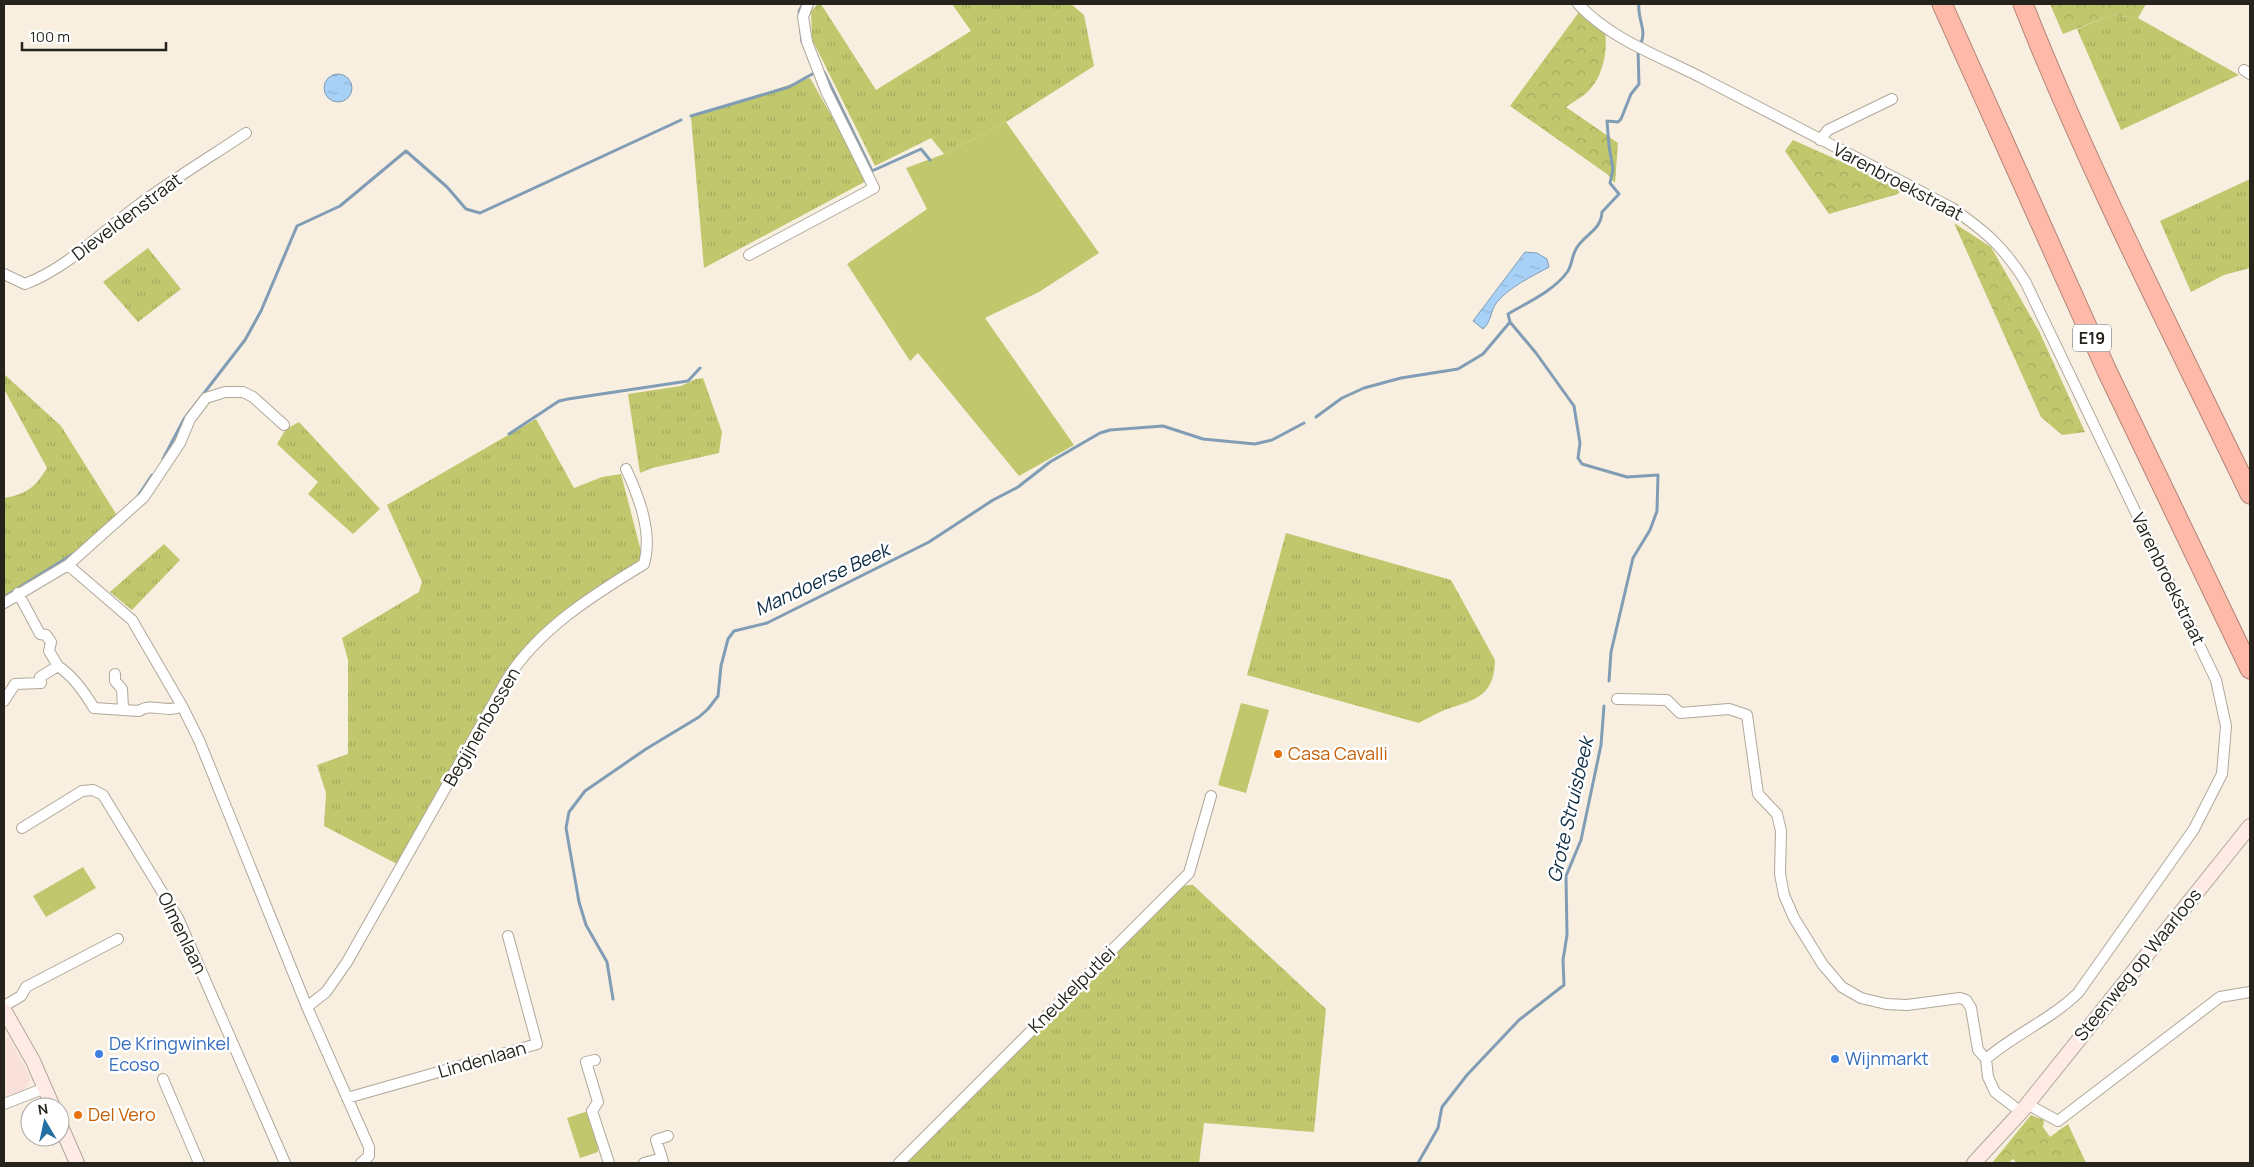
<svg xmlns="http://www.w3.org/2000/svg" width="2254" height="1167" viewBox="0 0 2254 1167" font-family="Manrope,sans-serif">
  <defs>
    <pattern id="grass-tufts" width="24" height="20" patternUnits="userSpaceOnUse" patternTransform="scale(1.25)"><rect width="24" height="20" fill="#c0c76d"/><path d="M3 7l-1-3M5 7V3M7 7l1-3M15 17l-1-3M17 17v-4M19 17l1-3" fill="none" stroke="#a5ab5e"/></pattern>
    <pattern id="forest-crowns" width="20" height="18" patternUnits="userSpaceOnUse" patternTransform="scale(1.25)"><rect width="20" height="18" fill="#c0c76d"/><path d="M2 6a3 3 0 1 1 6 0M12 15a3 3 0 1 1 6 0" fill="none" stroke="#a5ab5e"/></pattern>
    <pattern id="water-ripples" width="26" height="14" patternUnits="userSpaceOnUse" patternTransform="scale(1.25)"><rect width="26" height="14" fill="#a7d1f6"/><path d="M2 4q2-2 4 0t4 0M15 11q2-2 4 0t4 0" fill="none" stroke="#90b3d2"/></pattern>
  </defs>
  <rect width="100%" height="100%" fill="#f8efe0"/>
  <!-- education -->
  <path fill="#fae0da" d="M 9,1037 L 30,1077 L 30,1081 L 23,1091 L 4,1096 L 4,1039 Z"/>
  <!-- grass -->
  <path fill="url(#grass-tufts)" d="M 818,4 L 821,4 L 876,90 L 971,31 L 952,4 L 1071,4 L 1084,15 L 1094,66 L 1006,122 L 944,154 L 931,138 L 875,166 L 812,39 L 811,11 Z
    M 2112,15 L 2138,18 L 2239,75 L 2121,130 L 2077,29 Z
    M 810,78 L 868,180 L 704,268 L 691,117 Z
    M 2250,179 L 2250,268 L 2224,275 L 2191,292 L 2160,221 Z
    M 148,248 L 181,289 L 138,322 L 103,282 Z
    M 4,374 L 61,426 L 118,517 L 67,559 L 37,575 L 4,598 L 4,498 C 26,494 35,488 47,468 L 4,389 Z
    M 703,378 L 722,432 L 719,453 L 652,468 L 640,473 L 628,394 L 681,386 L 696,379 Z
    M 536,419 L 574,488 L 602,477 L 621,474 L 643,559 L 566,615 L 495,690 L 397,864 L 324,826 L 326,793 L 317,765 L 348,754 L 348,660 L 342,638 L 419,592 L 422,582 L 387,505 Z
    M 299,422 L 380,509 L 353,534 L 308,494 L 318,482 L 277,444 L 286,429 Z
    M 1286,533 L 1451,580 L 1495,660 C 1494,701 1471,699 1440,712 C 1433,715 1426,719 1419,723 L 1247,675 Z
    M 164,544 L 180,560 L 132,610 L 110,592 Z
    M 1188,885 L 1193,885 L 1326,1009 L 1314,1132 L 1204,1123 L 1199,1163 L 903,1163 L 1181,887 Z"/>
  <!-- forest -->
  <path fill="url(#forest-crowns)" d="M 2050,4 L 2146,4 L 2138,18 L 2112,15 L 2063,34 Z
    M 1579,12 L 1605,32 C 1608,49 1603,75 1591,88 C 1585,96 1574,101 1566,107 L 1618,143 L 1615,183 L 1607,174 L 1510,106 Z
    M 1793,140 L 1903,189 L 1898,194 L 1829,214 L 1785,151 Z
    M 1954,223 L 1991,247 L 2039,331 L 2085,432 L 2062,435 L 2041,417 Z
    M 2031,1115 L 2044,1120 L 2043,1127 L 2050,1137 L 2068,1124 L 2086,1163 L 2017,1163 L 2013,1159 L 2008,1163 L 1992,1163 Z"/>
  <!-- green -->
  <path fill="#c0c76d" d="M 1006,122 L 1099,253 L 1039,292 L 985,318 L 1074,445 L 1019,476 L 918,353 L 910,361 L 847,264 L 927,209 L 906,168 L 944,154 Z
    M 1241,703 L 1269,710 L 1246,793 L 1218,785 Z
    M 83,867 L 96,888 L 46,917 L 33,896 Z
    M 588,1111 L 601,1148 L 598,1149 L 598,1152 L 580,1158 L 567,1118 Z"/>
  <!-- water -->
  <path fill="url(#water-ripples)" stroke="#809db5" d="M324 88a14 14 0 1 1 28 0a14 14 0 1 1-28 0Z
    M 1525,252 L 1537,253 L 1547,259 L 1549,267 C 1531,277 1511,286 1497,302 C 1490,311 1492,321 1483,329 L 1473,321 Z"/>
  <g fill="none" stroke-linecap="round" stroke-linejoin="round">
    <!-- stream -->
    <path stroke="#809db5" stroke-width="3" d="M 1639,4 C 1637,18 1647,30 1641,43
      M 802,42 L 799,11 L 803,4
      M 824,72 L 872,171 L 921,149 L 930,160
      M 691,116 L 789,87 L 816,72
      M 1316,417 L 1342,398 L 1364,388 L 1401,378 L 1458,369 L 1483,354 L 1510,322
      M 509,434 L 559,401 L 568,399 L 688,381 L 700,368
      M 163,459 L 184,419 L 245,340 L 261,311 L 297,226 L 340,206 L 406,151 L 447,187 L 466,209 L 480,213 L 681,120
      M 136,499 L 152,475
      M 4,597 L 73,554
      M 1609,681 L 1611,652 L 1633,558 L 1650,530 L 1657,511 L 1658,475 L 1627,477 L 1582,464 L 1578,458 L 1580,443 L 1574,406 L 1536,353 L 1510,322 L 1508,314 C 1528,302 1554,291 1568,271 C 1572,264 1572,256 1576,249 C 1584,234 1601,231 1602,212 L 1619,194 L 1610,183 L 1613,169 L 1609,146 L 1607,121 L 1618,122 L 1621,119 L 1631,94 L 1639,84 L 1638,50
      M 613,999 L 607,962 L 586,925 L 579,902 L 566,828 L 569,812 L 585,791 L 646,749 L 699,717 L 708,709 L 718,696 L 721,666 L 728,639 L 734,631 L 767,623 L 929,542 L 993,500 L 1018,487 L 1050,462 L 1100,433 L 1110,430 L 1163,426 L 1203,439 L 1255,444 L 1272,440 L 1304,423
      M 1418,1163 L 1438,1128 L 1442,1107 L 1467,1075 L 1519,1020 L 1564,985 L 1563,960 L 1567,935 L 1566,876 L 1581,840 L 1601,745 L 1604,706"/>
    <!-- street casing -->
    <g stroke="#b0a89a" stroke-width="12">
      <path id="street" d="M 1578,4 C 1614,42 1663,57 1708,81 C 1790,123 1871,165 1952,208 C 1986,232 2002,245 2025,281 L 2216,680 L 2226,726 L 2222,774 L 2194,829 L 2078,993 C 2050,1020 2015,1034 1986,1059
        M 2244,70 L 2250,74
        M 1820,140 L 1828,130 L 1892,99
        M 749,255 L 874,188 L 826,91 L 807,42 L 803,17 L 808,4
        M 4,274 L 25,284 C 69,267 100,233 137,206 C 172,180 210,157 246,133
        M 68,565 L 132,620 L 182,706 L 199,740 L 307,1007 L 369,1147 L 369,1156 L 361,1163
        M 18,593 L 40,634 L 46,635 L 51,642 L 49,651 L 58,666
        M 4,603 L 68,565 L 144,497 L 180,443 L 190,419 L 206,398 L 225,392 L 243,392 L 253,397 L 284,425
        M 115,674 L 115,681 L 122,689 L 123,708
        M 1617,699 L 1667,700 L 1680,713 L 1729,709 L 1747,715 L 1758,794 L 1777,814 L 1781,831 L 1780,874 L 1784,895 L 1794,918 L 1823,965 L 1842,987 L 1861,998 L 1886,1004 L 1907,1005 L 1960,998 L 1966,1000 L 1971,1008 L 1978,1050 L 1986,1059 L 1988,1077 L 1995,1092 L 2021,1112
        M 4,701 L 15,684 L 41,683 L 40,677 L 58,666 C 74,677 84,692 94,708 L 139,711 C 152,702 166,714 182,706
        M 22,828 L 82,791 L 93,790 L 103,795 L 178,918 L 285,1163
        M 4,1006 L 21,996 L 26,987 L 118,939
        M 307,1007 L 326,992 L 347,962 L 506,681 C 537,630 593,595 644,564 C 653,533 639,497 626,469
        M 595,1060 L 586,1062 L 598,1102 L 592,1111 L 609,1163
        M 163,1079 L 199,1163
        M 347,1098 L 537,1044 L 508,936
        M 4,1104 L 45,1088
        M 2027,1104 L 2058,1121 L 2220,997 L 2250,992
        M 662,1158 L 656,1140 L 668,1136
        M 644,1163 L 662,1158 L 663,1162
        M 899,1163 L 1189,873 L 1211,796"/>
    </g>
    <!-- secondary casing -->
    <g stroke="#b0a89a" stroke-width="16">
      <path id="secondary" d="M 4,1010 L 33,1061 L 53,1107
        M 60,1124 L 77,1163
        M 1974,1163 L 2021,1112 L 2250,826"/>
    </g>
    <!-- highway casing -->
    <g stroke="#b28477" stroke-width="21">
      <path id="highway" d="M 1942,4 L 2107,371 L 2250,669
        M 2023,4 C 2089,171 2172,332 2250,494"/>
    </g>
    <!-- street -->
    <use href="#street" stroke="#fff" stroke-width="10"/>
    <!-- secondary -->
    <use href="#secondary" stroke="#ffeae5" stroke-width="14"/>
    <!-- highway -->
    <use href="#highway" stroke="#feb9a8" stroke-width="19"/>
  </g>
  <!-- markers -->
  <g fill="#e8710a" stroke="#fff" stroke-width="2">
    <circle cx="1278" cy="754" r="5"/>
    <circle cx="78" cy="1115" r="5"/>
  </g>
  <g fill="#3f7fe0" stroke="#fff" stroke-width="2">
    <circle cx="99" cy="1054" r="5"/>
    <circle cx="1835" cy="1059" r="5"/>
  </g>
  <g text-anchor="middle" stroke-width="5" stroke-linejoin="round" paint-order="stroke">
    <!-- shield labels -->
    <rect fill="#fff" stroke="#676561" stroke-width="1" x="2073" y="324.5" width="38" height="27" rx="4"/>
    <g font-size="16" font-weight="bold" fill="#26231d">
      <text x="2092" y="344">E19</text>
    </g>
    <!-- street labels -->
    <g font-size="18" fill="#26231d" stroke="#fff">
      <text transform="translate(1898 182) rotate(28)" y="6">Varenbroekstraat</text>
      <text transform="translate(127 217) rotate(-37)" y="6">Dieveldenstraat</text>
      <text transform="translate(2168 579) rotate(64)" y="6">Varenbroekstraat</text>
      <text transform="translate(482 727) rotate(-60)" y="6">Begijnenbossen</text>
      <text transform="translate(182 933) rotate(64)" y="6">Olmenlaan</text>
      <text transform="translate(2138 965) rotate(-51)" y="6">Steenweg op Waarloos</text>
      <text transform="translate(1072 990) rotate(-45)" y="6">Kneukelputlei</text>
      <text transform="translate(482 1060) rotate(-16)" y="6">Lindenlaan</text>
    </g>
    <!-- food labels -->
    <g font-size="18" fill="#c56008" stroke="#fff" text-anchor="start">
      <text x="1288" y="760">Casa Cavalli</text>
      <text x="88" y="1121">Del Vero</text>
    </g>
    <!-- shop labels -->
    <g font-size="18" fill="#366cbe" stroke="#fff" text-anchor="start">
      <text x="109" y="1050">De Kringwinkel<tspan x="109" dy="21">Ecoso</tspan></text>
      <text x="1845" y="1065">Wijnmarkt</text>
    </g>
    <!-- water labels -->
    <g font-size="19" font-style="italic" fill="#0c2c44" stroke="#fff">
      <text transform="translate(822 579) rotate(-25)" y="7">Mandoerse Beek</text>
      <text transform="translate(1570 810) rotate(-77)" y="7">Grote Struisbeek</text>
    </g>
  </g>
  <!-- border -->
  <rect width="2254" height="1167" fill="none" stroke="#26231d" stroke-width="10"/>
  <!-- north arrow -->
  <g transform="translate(45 1122) rotate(351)"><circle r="24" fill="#ffffff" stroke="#a8a7a5"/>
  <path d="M0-4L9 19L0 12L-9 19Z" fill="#2570a3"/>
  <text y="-8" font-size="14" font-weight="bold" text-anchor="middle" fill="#26231d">N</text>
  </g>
  <!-- scale -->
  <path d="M22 42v8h144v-8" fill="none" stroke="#26231d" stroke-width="2.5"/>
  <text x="30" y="42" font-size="15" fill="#26231d" stroke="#ffffff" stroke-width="4" paint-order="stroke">100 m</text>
</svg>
